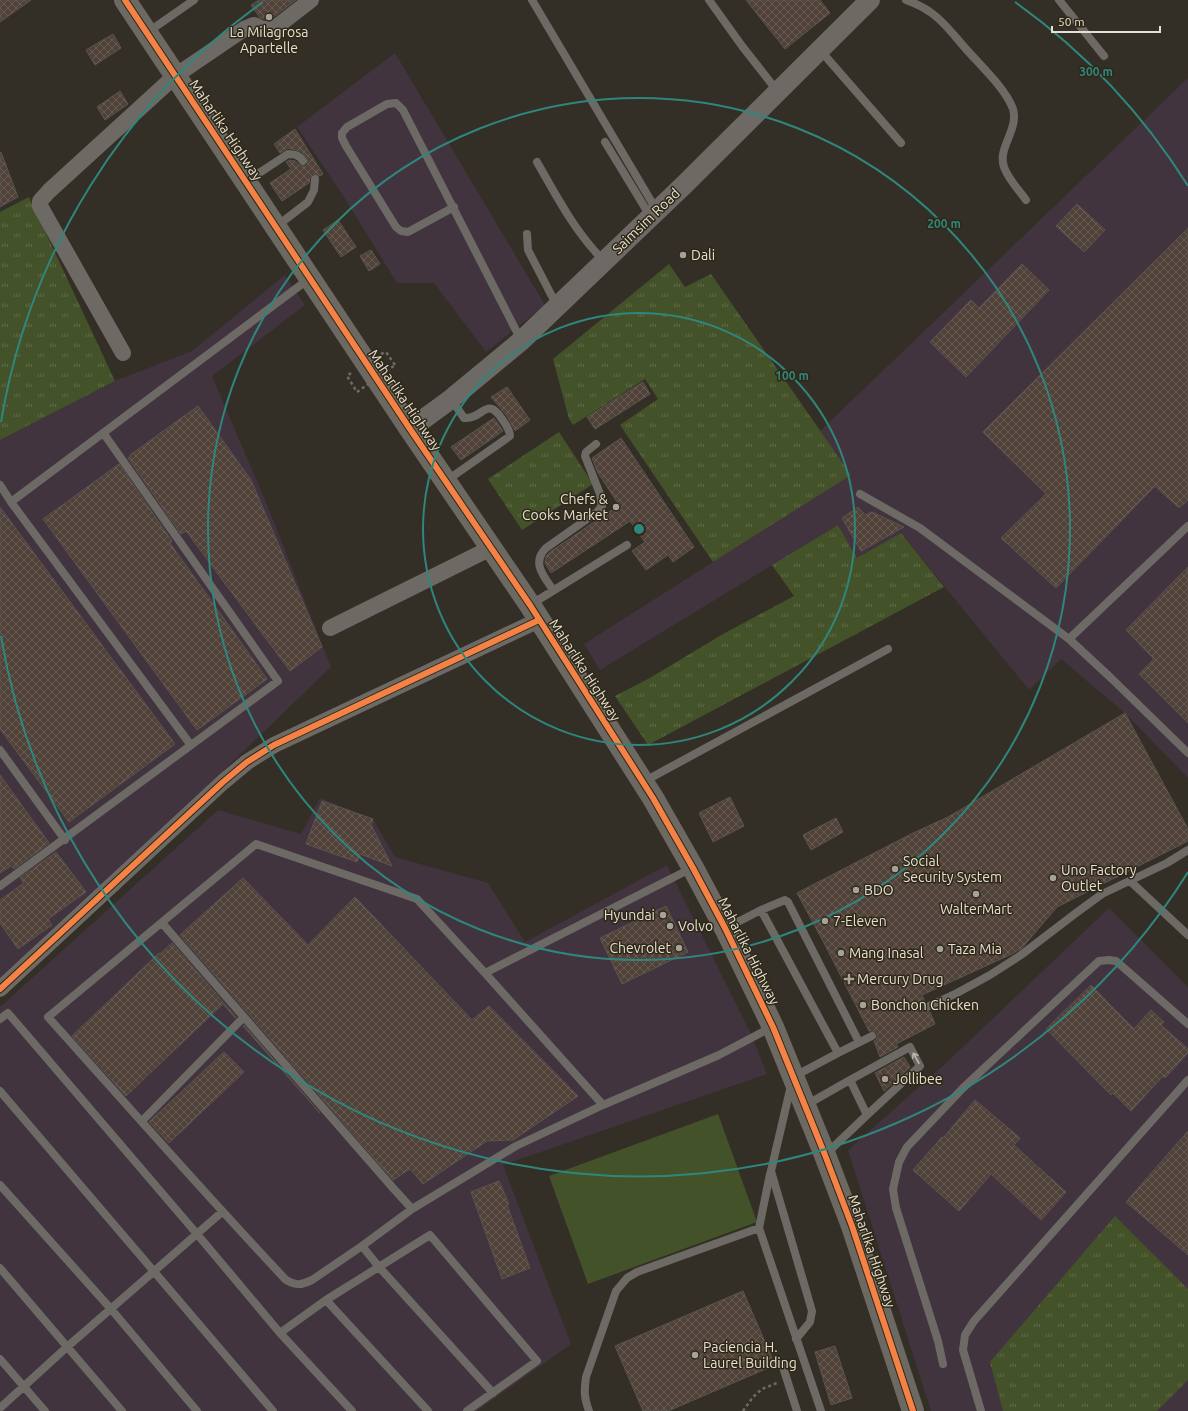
<svg xmlns="http://www.w3.org/2000/svg" width="1188" height="1411" viewBox="0 0 1188 1411" font-family="Ubuntu,sans-serif">
  <defs>
    <pattern id="grass-tufts" width="24" height="20" patternUnits="userSpaceOnUse"><rect width="24" height="20" fill="#445229"/><path d="M3 7l-1-3M5 7V3M7 7l1-3M15 17l-1-3M17 17v-4M19 17l1-3" fill="none" stroke="#5f6b47"/></pattern>
    <pattern id="building-cross-hatch" width="8" height="8" patternUnits="userSpaceOnUse"><rect width="8" height="8" fill="#504139"/><path d="M0 0l8 8M0 8l8-8" fill="none" stroke="#695c55"/></pattern>
  </defs>
  <rect width="100%" height="100%" fill="#332f26"/>
  <!-- industrial -->
  <path fill="#41343e" d="M 395,53 L 545,305 L 486,352 L 434,283 L 397,283 L 342,194 L 297,127 Z
    M 1188,78 L 1188,778 L 1125,713 L 1061,659 L 1029,690 L 901,533 L 857,558 L 838,525 L 600,670 L 584,644 L 850,475 L 820,431 Z
    M 285,275 L 305,305 L 212,376 L 268,507 L 331,667 L 108,882 L 0,978 L 0,440 L 115,381 L 192,351 Z
    M 320,798 L 373,819 L 395,857 L 488,883 L 525,942 L 667,865 L 752,1036 L 767,1074 L 503,1165 L 571,1344 L 477,1411 L 0,1411 L 0,1007 L 218,810 L 301,834 Z
    M 1109,908 L 1188,987 L 1188,1411 L 931,1411 L 848,1150 L 945,1064 Z"/>
  <!-- grass -->
  <path fill="url(#grass-tufts)" d="M 29,197 L 115,381 L 0,440 L 0,212 Z
    M 669,264 L 685,287 L 711,274 L 851,475 L 713,562 L 620,425 L 658,399 L 645,379 L 573,425 L 569,419 L 553,359 Z
    M 559,432 L 593,484 L 522,530 L 488,479 Z
    M 838,525 L 857,558 L 901,533 L 944,587 L 648,745 L 615,696 L 648,679 L 723,634 L 794,596 L 772,565 Z
    M 1115,1216 L 1188,1289 L 1188,1380 L 1157,1411 L 1003,1411 L 990,1362 Z"/>
  <!-- garden -->
  <path fill="#445229" d="M 718,1114 L 757,1222 L 588,1284 L 549,1176 Z"/>
  <!-- building -->
  <path fill="url(#building-cross-hatch)" stroke="#5a544f" d="M 0,0 L 31,0 L 0,22 Z
    M 259,0 L 296,0 L 271,19 L 264,19 L 260,18 L 251,5 Z
    M 746,0 L 820,0 L 830,13 L 785,49 Z
    M 113,34 L 121,48 L 95,65 L 86,50 Z
    M 120,91 L 128,104 L 105,120 L 97,107 Z
    M 295,129 L 323,174 L 320,176 L 316,174 L 312,174 L 310,178 L 309,183 L 282,201 L 270,183 L 291,169 L 286,162 L 290,160 L 295,161 L 301,166 L 306,166 L 308,163 L 307,158 L 301,151 L 288,148 L 280,153 L 274,144 Z
    M 1,152 L 18,197 L 0,207 L 0,153 Z
    M 1077,204 L 1105,230 L 1084,252 L 1056,226 Z
    M 338,220 L 356,247 L 341,257 L 323,230 Z
    M 1188,228 L 1188,500 L 1179,508 L 1155,486 L 1056,588 L 1001,538 L 1046,494 L 983,432 Z
    M 371,250 L 380,264 L 369,271 L 360,256 Z
    M 1022,264 L 1049,290 L 966,377 L 930,342 L 971,300 L 979,308 Z
    M 643,382 L 650,394 L 595,429 L 587,417 Z
    M 507,387 L 530,420 L 515,431 L 507,416 L 491,397 Z
    M 198,406 L 251,480 L 322,647 L 290,671 L 186,531 L 181,534 L 128,458 L 131,456 L 130,455 Z
    M 494,418 L 503,431 L 461,460 L 451,447 Z
    M 621,438 L 694,547 L 673,562 L 668,555 L 646,570 L 632,551 L 645,542 L 630,521 L 551,573 L 545,563 L 546,556 L 550,552 L 619,505 L 598,473 L 592,458 Z
    M 119,464 L 172,541 L 170,543 L 267,679 L 197,730 L 43,519 Z
    M 0,507 L 175,744 L 69,822 L 0,729 Z
    M 858,507 L 865,515 L 872,512 L 904,527 L 861,551 L 842,518 Z
    M 1188,567 L 1188,723 L 1139,674 L 1154,659 L 1126,630 Z
    M 1125,713 L 1188,829 L 1188,841 L 1057,907 L 1022,948 L 1012,954 L 922,995 L 925,1002 L 922,1004 L 922,1009 L 924,1012 L 930,1012 L 935,1024 L 896,1044 L 898,1047 L 880,1057 L 874,1041 L 877,1039 L 877,1033 L 873,1031 L 869,1031 L 824,943 L 797,893 L 911,834 L 948,817 Z
    M 0,775 L 49,843 L 14,869 L 11,866 L 0,873 Z
    M 730,797 L 744,826 L 713,842 L 699,813 Z
    M 322,801 L 373,819 L 371,825 L 392,866 L 360,854 L 357,862 L 306,844 Z
    M 836,818 L 843,832 L 811,850 L 803,835 Z
    M 56,852 L 86,892 L 48,919 L 52,925 L 18,949 L 0,923 L 0,900 L 24,883 L 20,878 Z
    M 243,878 L 308,945 L 355,897 L 472,1020 L 489,1006 L 578,1096 L 513,1140 L 487,1141 L 423,1184 L 410,1169 L 393,1180 L 180,935 Z
    M 666,906 L 688,952 L 622,984 L 600,938 Z
    M 172,943 L 236,1017 L 235,1018 L 223,1004 L 126,1096 L 72,1036 L 159,953 L 160,954 Z
    M 1091,985 L 1134,1029 L 1151,1010 L 1164,1022 L 1161,1025 L 1188,1049 L 1188,1053 L 1165,1078 L 1163,1076 L 1131,1111 L 1113,1093 L 1111,1095 L 1046,1029 Z
    M 244,1025 L 320,1113 L 243,1026 Z
    M 224,1052 L 244,1072 L 169,1143 L 149,1122 Z
    M 904,1057 L 910,1067 L 884,1091 L 875,1073 Z
    M 975,1100 L 1020,1138 L 1014,1145 L 1066,1192 L 1041,1220 L 991,1174 L 959,1211 L 913,1170 L 942,1137 L 943,1138 Z
    M 1188,1131 L 1188,1255 L 1126,1202 Z
    M 499,1181 L 509,1204 L 507,1205 L 530,1268 L 502,1279 L 471,1192 Z
    M 743,1291 L 775,1365 L 668,1411 L 643,1411 L 615,1346 Z
    M 835,1346 L 852,1398 L 831,1405 L 815,1352 Z"/>
  <g fill="none" stroke-linecap="round" stroke-linejoin="round">
    <!-- path -->
    <path stroke="#6e6b67" stroke-width="2.5" stroke-dasharray="3 3" stroke-linecap="butt" d="M 381,354 L 386,352 L 395,365
      M 351,373 L 347,376 L 357,392
      M 743,1411 L 753,1397 L 762,1389 L 777,1383"/>
    <!-- service -->
    <path stroke="#6d6a66" stroke-width="8" d="M 532,0 L 657,211
      M 709,0 L 742,46 L 778,92
      M 906,0 C 914,3 922,6 930,12 C 944,21 955,37 966,49 C 980,65 1006,89 1013,109 C 1019,130 997,148 1004,167 C 1008,179 1019,190 1026,200
      M 1059,0 L 1104,56
      M 148,32 L 194,0
      M 820,50 L 901,143
      M 605,142 L 650,216
      M 537,162 C 557,197 575,232 604,261
      M 247,181 L 288,154 C 295,154 299,155 303,161
      M 454,207 L 408,232 L 401,231 L 396,227 L 346,146 L 342,138 L 342,133 L 347,127 L 387,104 L 396,103 L 403,110 L 521,340
      M 277,226 L 308,202 L 314,190 L 315,179
      M 527,234 L 528,250 L 557,306
      M 446,481 L 510,436 C 510,430 506,425 502,419 C 486,395 483,420 464,418 L 451,399
      M 0,485 L 11,502 L 190,744
      M 860,494 L 920,528 L 1069,639 L 1111,678 L 1188,753
      M 11,502 L 310,278
      M 553,590 C 544,576 531,563 546,548 L 597,512 L 602,506 L 600,494 L 585,456 L 586,452 L 596,444
      M 530,605 L 627,545
      M 1069,639 L 1188,526
      M 0,750 L 65,840
      M 643,782 L 888,649
      M 1130,881 L 1188,935
      M 0,886 L 278,681 L 104,434
      M 761,910 L 785,900 L 788,902 L 859,1042
      M 162,923 L 393,1188 L 412,1209
      M 726,928 L 761,910 L 838,1053
      M 485,973 L 603,1105 L 719,1055 L 772,1027
      M 927,1007 L 957,993 L 990,975 L 1021,955 L 1076,913 L 1102,894 L 1167,863 L 1188,850
      M 0,1019 L 8,1013 L 197,1234 L 280,1333 L 352,1411
      M 850,1080 L 910,1047 L 920,1066 L 867,1115
      M 0,1091 L 273,1411
      M 603,1105 L 516,1146 L 412,1209 L 362,1246 L 312,1280 C 301,1285 297,1286 286,1280 C 205,1194 127,1105 48,1017 L 256,844 L 417,899 L 485,973 L 692,868
      M 806,1105 L 850,1080 L 867,1115 L 826,1154
      M 142,1121 L 244,1017
      M 770,1174 L 759,1228 L 821,1411
      M 0,1185 L 111,1309 L 197,1411
      M 362,1246 L 379,1267 L 493,1393
      M 0,1268 L 122,1411
      M 326,1300 L 428,1411
      M 280,1333 L 326,1300 L 430,1235 L 537,1361 L 467,1411
      M 796,1339 L 810,1322 L 812,1311 L 771,1171 L 793,1077 L 838,1053 L 872,1036
      M 0,1359 L 45,1411
      M 782,1364 L 797,1411
      M 943,1364 L 938,1341 L 896,1208 L 893,1189 L 899,1162 L 907,1147 L 963,1088 L 1099,961 L 1109,960 L 1116,961 L 1188,1024
      M 0,1408 L 67,1347 L 222,1212
      M 589,1411 C 584,1397 584,1391 586,1377 L 616,1291 L 627,1278 L 637,1272 L 759,1228
      M 981,1411 L 963,1350 L 965,1335 L 974,1321 L 1188,1080"/>
    <!-- minor -->
    <path stroke="#6d6a66" stroke-width="16" d="M 123,353 L 40,206 L 40,201 L 49,191 L 175,76 L 244,29 L 254,25 L 262,29 L 275,28 L 311,0
      M 330,628 L 491,548
      M 0,989 L 223,782 L 247,762 L 274,745 L 539,620"/>
    <!-- tertiary -->
    <path stroke="#6d6a66" stroke-width="20" d="M 410,429 L 451,399 L 521,341 L 685,184 L 870,0"/>
    <!-- trunk -->
    <path stroke="#6c6862" stroke-width="22" d="M 125,0 L 410,429 L 530,605 L 653,798 L 693,868 L 725,928 L 773,1027 L 825,1155 L 852,1226 L 913,1411"/>
    <!-- path-bridge -->
    <path stroke="#6e6b67" stroke-width="2.5" stroke-dasharray="3 3" stroke-linecap="butt" d="M 357,392 L 395,365"/>
    <!-- cycleway casing -->
    <g stroke="#2f2816" stroke-width="8">
      <path id="cycleway" d="M 125,0 L 410,429 L 530,605 L 653,798 L 693,868 L 725,928 L 773,1027 L 825,1155 L 852,1226 L 913,1411
        M 0,989 L 223,782 L 247,762 L 274,745 L 539,620"/>
    </g>
    <!-- cycleway -->
    <use href="#cycleway" stroke="#f48246" stroke-width="6"/>
  </g>
  <!-- one-way arrows -->
  <defs><path id="oneway-shaft" d="M-6 0H5M1.5-3L5.5 0L1.5 3" fill="none" stroke-width="1.6" stroke-linecap="round" stroke-linejoin="round"/></defs>
  <use stroke="#bbb7ae" href="#oneway-shaft" transform="translate(916 1058) rotate(-119)"/>
  <!-- distance rings -->
  <g fill="none" stroke="#2f867d" stroke-width="2">
    <circle cx="639" cy="529" r="216"/>
    <circle cx="639" cy="529" r="431"/>
    <path d="M1188 872A647 647 0 0 1 1 636M1 422A647 647 0 0 1 263 2M1015 2A647 647 0 0 1 1188 186"/>
  </g>
  <!-- markers -->
  <g fill="#a7a298" stroke="#2f2816" stroke-width="1.5">
    <circle cx="269" cy="17" r="4"/>
    <circle cx="683" cy="255" r="4"/>
    <circle cx="616" cy="507" r="4"/>
    <circle cx="895" cy="869" r="4"/>
    <circle cx="1053" cy="878" r="4"/>
    <circle cx="856" cy="890" r="4"/>
    <circle cx="976" cy="894" r="4"/>
    <circle cx="663" cy="915" r="4"/>
    <circle cx="825" cy="921" r="4"/>
    <circle cx="670" cy="926" r="4"/>
    <circle cx="679" cy="948" r="4"/>
    <circle cx="940" cy="949" r="4"/>
    <circle cx="841" cy="953" r="4"/>
    <path d="M847 973h4v4h4v4h-4v4h-4v-4h-4v-4h4z"/>
    <circle cx="863" cy="1005" r="4"/>
    <circle cx="885" cy="1079" r="4"/>
    <circle cx="695" cy="1355" r="4"/>
  </g>
  <g text-anchor="middle" stroke-width="3" stroke-linejoin="round" paint-order="stroke">
    <!-- poi labels -->
    <g font-size="14" fill="#e5e0d5" stroke="#2f2816" text-anchor="start">
      <text x="269" y="37" text-anchor="middle">La Milagrosa<tspan x="269" dy="16">Apartelle</tspan></text>
      <text x="691" y="260">Dali</text>
      <text x="608" y="504" text-anchor="end">Chefs &amp;<tspan x="608" dy="16">Cooks Market</tspan></text>
      <text x="903" y="866">Social<tspan x="903" dy="16">Security System</tspan></text>
      <text x="1061" y="875">Uno Factory<tspan x="1061" dy="16">Outlet</tspan></text>
      <text x="864" y="895">BDO</text>
      <text x="976" y="914" text-anchor="middle">WalterMart</text>
      <text x="655" y="920" text-anchor="end">Hyundai</text>
      <text x="833" y="926">7-Eleven</text>
      <text x="678" y="931">Volvo</text>
      <text x="671" y="953" text-anchor="end">Chevrolet</text>
      <text x="948" y="954">Taza Mia</text>
      <text x="849" y="958">Mang Inasal</text>
      <text x="857" y="984">Mercury Drug</text>
      <text x="871" y="1010">Bonchon Chicken</text>
      <text x="893" y="1084">Jollibee</text>
      <text x="703" y="1352">Paciencia H.<tspan x="703" dy="16">Laurel Building</tspan></text>
    </g>
    <!-- street labels -->
    <g font-size="14" fill="#e5e0d5" stroke="#2f2816">
      <text transform="translate(226 130) rotate(56)" y="5">Maharlika Highway</text>
      <text transform="translate(646 221) rotate(-44)" y="5">Saimsim Road</text>
      <text transform="translate(405 400) rotate(56)" y="5">Maharlika Highway</text>
      <text transform="translate(585 670) rotate(57)" y="5">Maharlika Highway</text>
      <text transform="translate(749 951) rotate(63)" y="5">Maharlika Highway</text>
      <text transform="translate(872 1251) rotate(71)" y="5">Maharlika Highway</text>
    </g>
  </g>
  <circle cx="639" cy="529" r="6" fill="#2f867d" stroke="#2f2816" stroke-width="2"/>
  <g font-size="12" text-anchor="middle" font-weight="bold" fill="#2f867d" stroke="#2f2816" stroke-width="3" stroke-linejoin="round" paint-order="stroke">
    <text x="1096" y="76">300 m</text>
    <text x="944" y="228">200 m</text>
    <text x="792" y="380">100 m</text>
  </g>
  <!-- scale -->
  <path d="M1052 26v6h108v-6" fill="none" stroke="#e5e0d5" stroke-width="2"/>
  <text x="1058" y="26" font-size="12" fill="#e5e0d5" stroke="#2f2816" stroke-width="3" paint-order="stroke">50 m</text>
</svg>
